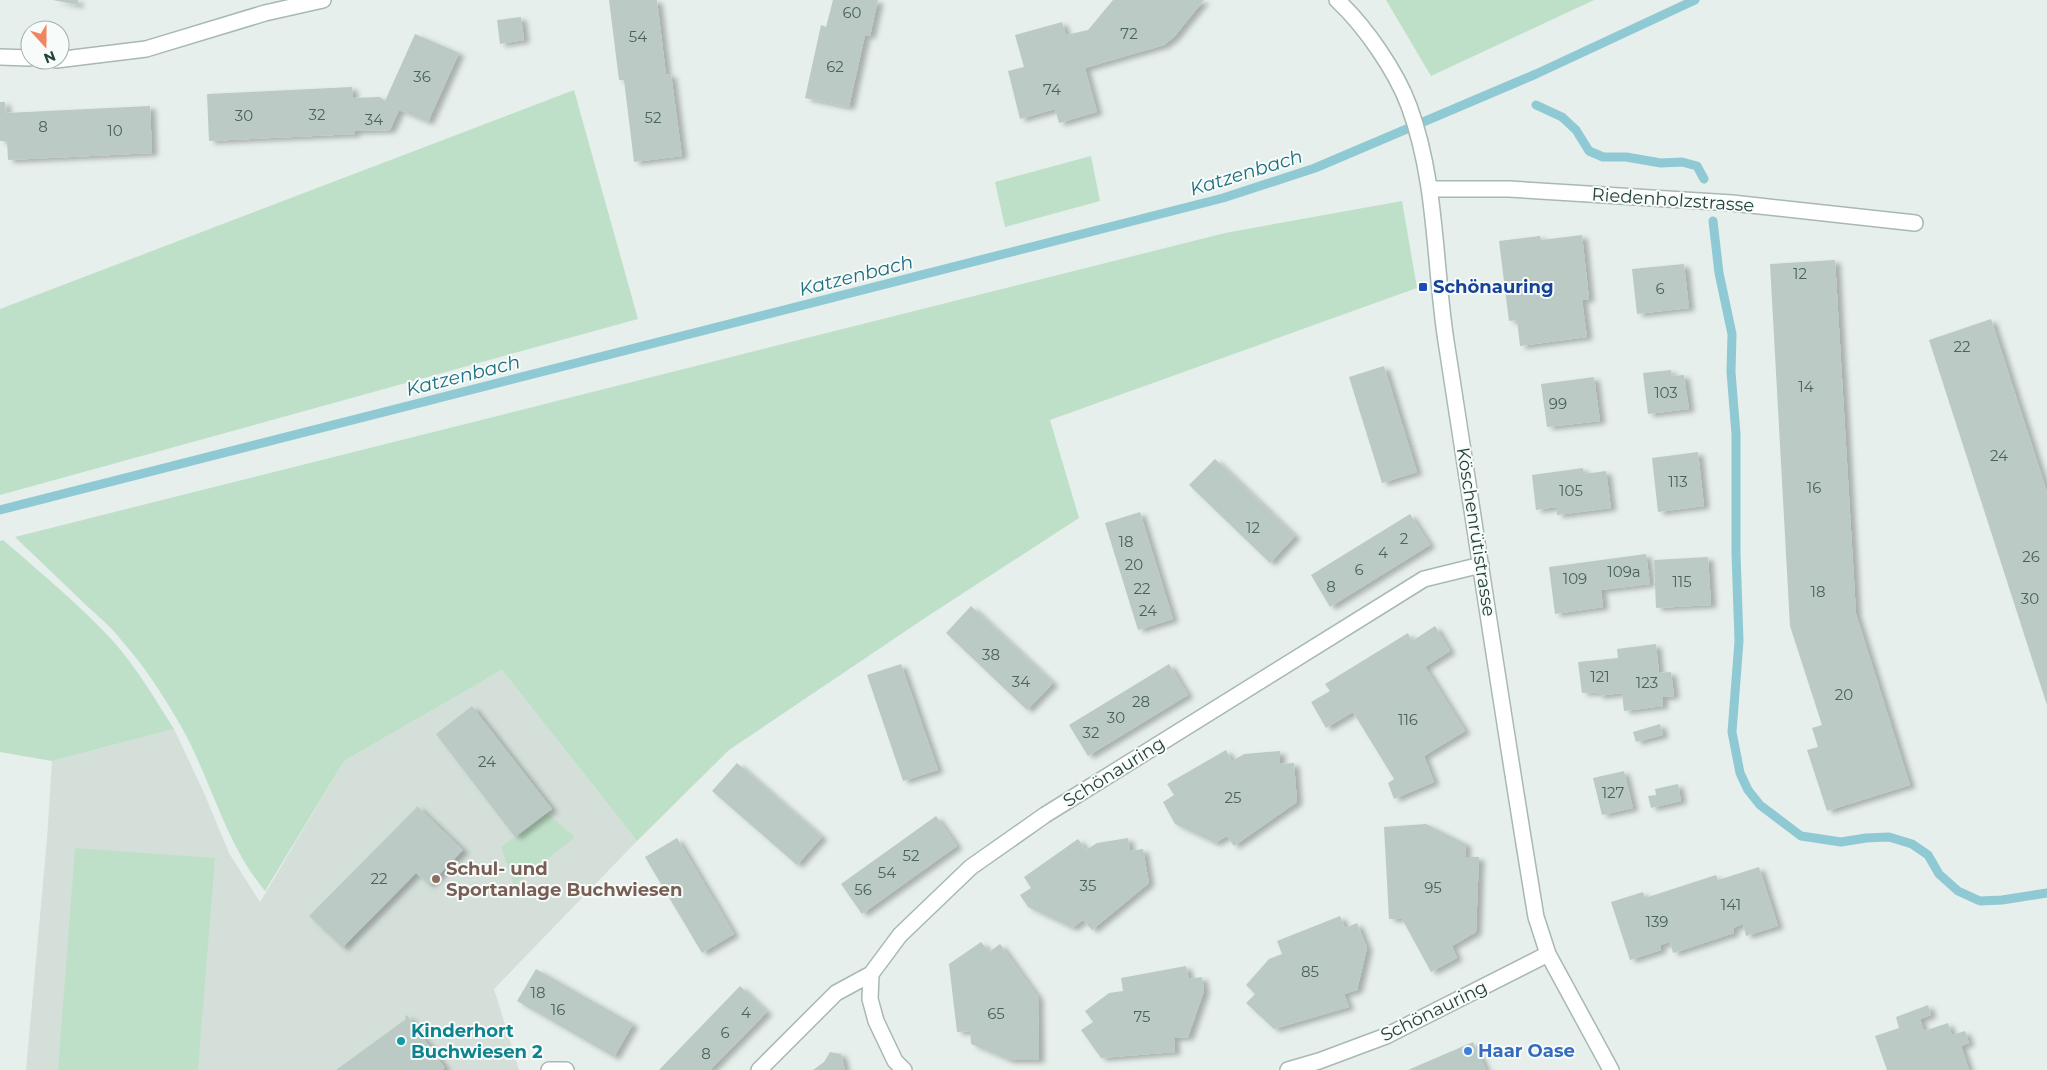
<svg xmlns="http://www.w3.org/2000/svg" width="2047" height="1070" viewBox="0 0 2047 1070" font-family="Montserrat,sans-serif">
  <defs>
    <filter id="shadow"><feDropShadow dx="5.5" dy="3" stdDeviation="2.5" flood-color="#0004"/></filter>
  </defs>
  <rect width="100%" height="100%" fill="#e6efeb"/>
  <!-- built -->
  <path fill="#d4dfda" d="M 502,670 L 637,841 L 494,989 L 519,1070 L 26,1070 L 47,839 L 52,761 L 174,729 L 204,793 L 229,853 L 260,902 L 344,761 Z"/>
  <!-- green -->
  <path fill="#bfe0c8" d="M 1386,0 L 1594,0 L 1431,76 Z
    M 574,90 L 638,319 L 0,495 L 0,309 Z
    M 1091,156 L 1100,201 L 1005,227 L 995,182 Z
    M 1402,201 L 1417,288 L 1050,420 L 1079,518 L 925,618 L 729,750 L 637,841 L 502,670 L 344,761 L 265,891 C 225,843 212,782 182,728 C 165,698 145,667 122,641 C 112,628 99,617 87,606 C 63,583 39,560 15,537 L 1225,233 Z
    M 3,540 C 41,573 80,605 113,641 C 137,668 155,699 174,729 L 52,761 L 0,752 L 0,541 Z
    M 547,813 L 575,837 L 514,886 L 501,847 Z
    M 75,848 L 215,858 L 198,1070 L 58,1070 Z"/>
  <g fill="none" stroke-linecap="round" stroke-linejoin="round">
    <!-- stream -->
    <path stroke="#8ec9d4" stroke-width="9" d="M 1536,105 L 1562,117 L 1576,130 L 1589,151 L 1603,157 L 1626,157 L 1661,163 L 1682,162 L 1697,166 L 1704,179
      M 1713,221 L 1719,273 L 1732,334 L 1731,372 L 1736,434 L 1736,553 L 1739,641 L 1732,732 L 1740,773 L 1748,790 L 1760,805 L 1801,836 L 1841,842 L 1866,838 L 1889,837 L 1912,844 L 1928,855 L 1939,874 L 1958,891 L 1980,901 L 2002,900 L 2047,893
      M 0,510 L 1223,198 L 1315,168 L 1536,74 L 1695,0"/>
  </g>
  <!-- building -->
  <path fill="#bbcac4" filter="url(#shadow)" d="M 53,0 L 78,0 L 78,5 Z
    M 609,0 L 657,0 L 666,75 L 671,74 L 682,156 L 634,162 L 624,80 L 619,80 Z
    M 833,0 L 878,0 L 870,36 L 865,35 L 849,107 L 805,98 L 821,25 L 826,27 Z
    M 1113,0 L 1204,0 L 1174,37 L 1164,45 L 1085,68 L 1097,112 L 1059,123 L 1055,109 L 1020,119 L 1008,71 L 1024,67 L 1015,35 L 1062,22 L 1066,35 L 1088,30 Z
    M 521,17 L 524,40 L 500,44 L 497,20 Z
    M 415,34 L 459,53 L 428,122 L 399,110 L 390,130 L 355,131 L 355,134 L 209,141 L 207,94 L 352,87 L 353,98 L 380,97 L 385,101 Z
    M 0,102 L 5,102 L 6,113 L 150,106 L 152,153 L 8,160 L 7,141 L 0,141 Z
    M 1582,235 L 1589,299 L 1582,300 L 1587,337 L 1520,346 L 1517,320 L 1509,321 L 1499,241 L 1540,236 L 1541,240 Z
    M 1835,260 L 1856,614 L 1910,785 L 1827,811 L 1807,750 L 1818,747 L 1812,728 L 1822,725 L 1790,626 L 1770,264 Z
    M 1684,264 L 1689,308 L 1637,314 L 1632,269 Z
    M 1991,319 L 2047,492 L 2047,705 L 1929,340 Z
    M 1384,366 L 1417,472 L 1382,483 L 1349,377 Z
    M 1671,370 L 1672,376 L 1684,375 L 1689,409 L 1648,414 L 1643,373 Z
    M 1594,377 L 1600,421 L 1547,427 L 1541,384 Z
    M 1698,452 L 1704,506 L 1658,512 L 1652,458 Z
    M 1215,459 L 1295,536 L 1270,563 L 1189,485 Z
    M 1583,468 L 1584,474 L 1606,471 L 1611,508 L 1557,515 L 1556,507 L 1536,510 L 1532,475 Z
    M 1140,512 L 1173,619 L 1138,630 L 1105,523 Z
    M 1410,514 L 1430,545 L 1330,607 L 1311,575 Z
    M 1646,554 L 1650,584 L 1601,590 L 1603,607 L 1555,614 L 1549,567 Z
    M 1708,557 L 1711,605 L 1656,608 L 1654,560 Z
    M 971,606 L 1053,683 L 1027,710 L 946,633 Z
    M 1435,626 L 1450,651 L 1425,667 L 1465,731 L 1424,756 L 1434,782 L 1394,799 L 1388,783 L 1394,779 L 1353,712 L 1326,728 L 1311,702 L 1330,691 L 1325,684 L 1408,633 L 1412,641 Z
    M 1656,644 L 1659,673 L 1671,672 L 1674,696 L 1662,697 L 1663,706 L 1624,711 L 1622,693 L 1598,696 L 1598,692 L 1582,693 L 1578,662 L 1618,658 L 1617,649 Z
    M 901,664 L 938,770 L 903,781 L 867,675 Z
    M 1169,664 L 1188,695 L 1088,756 L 1069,725 Z
    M 472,706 L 552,809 L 515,837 L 436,734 Z
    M 1660,724 L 1663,735 L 1636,742 L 1633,732 Z
    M 1226,750 L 1232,761 L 1244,754 L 1280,751 L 1280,764 L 1294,763 L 1297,802 L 1234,846 L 1227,836 L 1215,843 L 1175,824 L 1163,802 L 1174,795 L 1167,784 Z
    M 737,763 L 822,837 L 797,865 L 712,791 Z
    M 1624,771 L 1633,808 L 1602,815 L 1593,778 Z
    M 1678,784 L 1681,801 L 1651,808 L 1648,796 L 1656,795 L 1655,789 Z
    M 417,806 L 463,850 L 429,885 L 416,873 L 344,946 L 344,949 L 309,916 L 416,808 Z
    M 936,816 L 957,846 L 862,914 L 841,884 Z
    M 1426,824 L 1466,844 L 1465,857 L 1479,857 L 1476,932 L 1452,946 L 1457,958 L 1431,972 L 1402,919 L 1389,919 L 1384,827 Z
    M 677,838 L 734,934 L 702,953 L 645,857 Z
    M 1128,838 L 1130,851 L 1143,849 L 1149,883 L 1092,930 L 1083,920 L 1072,928 L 1028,907 L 1020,895 L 1031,888 L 1024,877 L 1078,839 L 1086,850 L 1097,843 Z
    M 1759,867 L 1778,926 L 1746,936 L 1743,924 L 1733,928 L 1734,933 L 1704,943 L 1673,953 L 1670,942 L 1660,945 L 1661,950 L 1630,960 L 1611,902 L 1643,892 L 1645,898 L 1716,875 L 1718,880 Z
    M 1340,916 L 1345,928 L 1357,923 L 1367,948 L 1357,990 L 1344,994 L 1349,1007 L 1274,1029 L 1246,1003 L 1255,994 L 1246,985 L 1269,959 L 1282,954 L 1277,941 Z
    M 981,942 L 989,952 L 1000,944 L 1038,997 L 1039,1060 L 1009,1060 L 971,1044 L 970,1031 L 957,1032 L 949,964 Z
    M 1186,966 L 1189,979 L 1202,977 L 1204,991 L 1188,1037 L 1174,1038 L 1175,1052 L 1101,1058 L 1081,1030 L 1093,1022 L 1085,1011 L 1109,993 L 1123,991 L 1121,978 Z
    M 536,969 L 633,1024 L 614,1057 L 517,1001 Z
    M 740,986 L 767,1012 L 710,1070 L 659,1070 Z
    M 1928,1005 L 1931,1015 L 1920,1019 L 1924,1031 L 1948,1023 L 1952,1035 L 1965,1031 L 1969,1043 L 1961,1046 L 1969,1070 L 1887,1070 L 1875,1036 L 1899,1028 L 1896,1017 Z
    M 407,1015 L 445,1068 L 442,1070 L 336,1070 L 406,1019 L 405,1017 Z
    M 1473,1042 L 1486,1070 L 1408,1070 Z
    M 830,1052 L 841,1054 L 845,1070 L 813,1070 L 824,1062 Z"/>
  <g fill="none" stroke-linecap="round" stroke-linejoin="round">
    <!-- minor casing -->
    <g stroke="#a8b8b2" stroke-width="18">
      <path id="minor" d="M 1337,0 C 1365,26 1396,71 1409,106 C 1437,182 1434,263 1446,341 C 1476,533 1504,725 1536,917 L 1548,954 L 1611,1070
        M 0,57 L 30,58
        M 56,60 L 146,49 L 265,13 L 323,0
        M 1430,189 L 1509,189 L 1732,203 L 1915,223
        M 549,1070 L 566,1070
        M 759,1070 L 836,993 L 871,974
        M 904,1070 L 895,1061 L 876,1021 L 870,999 L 871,974 L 900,935 L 971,867 L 1045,815 L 1424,579 L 1481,565
        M 1288,1070 L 1319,1061 L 1386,1036 L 1548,954"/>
    </g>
    <!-- minor -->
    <use href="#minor" stroke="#fff" stroke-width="15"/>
  </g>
  <!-- markers -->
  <rect fill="#1a4fb4" stroke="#f7fbf9" stroke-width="2" x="1418" y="282" width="10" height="10" rx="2.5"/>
  <circle fill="#8d6e63" stroke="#f7fbf9" stroke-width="2" cx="436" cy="879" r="5"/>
  <circle fill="#0f9aa8" stroke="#f7fbf9" stroke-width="2" cx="401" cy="1041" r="5"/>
  <circle fill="#3f7fe0" stroke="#f7fbf9" stroke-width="2" cx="1468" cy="1051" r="5"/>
  <g text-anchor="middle" stroke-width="4" stroke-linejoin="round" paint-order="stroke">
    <!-- number labels -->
    <g font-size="15" fill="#4a645c">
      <text x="852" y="18">60</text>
      <text x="1129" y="39">72</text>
      <text x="638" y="42">54</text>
      <text x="835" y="72">62</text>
      <text x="422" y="82">36</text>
      <text x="1052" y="95">74</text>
      <text x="317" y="120">32</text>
      <text x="244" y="121">30</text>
      <text x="653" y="123">52</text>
      <text x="374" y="125">34</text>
      <text x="43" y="132">8</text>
      <text x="115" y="136">10</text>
      <text x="1800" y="279">12</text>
      <text x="1660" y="294">6</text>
      <text x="1962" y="352">22</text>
      <text x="1806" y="392">14</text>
      <text x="1666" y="398">103</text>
      <text x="1558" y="409">99</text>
      <text x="1999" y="461">24</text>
      <text x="1678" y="487">113</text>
      <text x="1814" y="493">16</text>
      <text x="1571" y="496">105</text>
      <text x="1253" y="533">12</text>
      <text x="1404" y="544">2</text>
      <text x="1126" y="547">18</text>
      <text x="1383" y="558">4</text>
      <text x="2031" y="562">26</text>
      <text x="1134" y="570">20</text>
      <text x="1359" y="575">6</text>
      <text x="1624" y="577">109a</text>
      <text x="1575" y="584">109</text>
      <text x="1682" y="587">115</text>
      <text x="1331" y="592">8</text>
      <text x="1142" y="594">22</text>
      <text x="1818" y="597">18</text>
      <text x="2030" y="604">30</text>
      <text x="1148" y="616">24</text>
      <text x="991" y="660">38</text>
      <text x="1600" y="682">121</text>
      <text x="1021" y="687">34</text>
      <text x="1647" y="688">123</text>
      <text x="1844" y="700">20</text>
      <text x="1141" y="707">28</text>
      <text x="1116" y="723">30</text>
      <text x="1408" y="725">116</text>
      <text x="1091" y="738">32</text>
      <text x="487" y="767">24</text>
      <text x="1613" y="798">127</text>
      <text x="1233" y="803">25</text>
      <text x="911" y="861">52</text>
      <text x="887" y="878">54</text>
      <text x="379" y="884">22</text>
      <text x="1088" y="891">35</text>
      <text x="1433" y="893">95</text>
      <text x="863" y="895">56</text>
      <text x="1731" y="910">141</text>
      <text x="1657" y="927">139</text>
      <text x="1310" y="977">85</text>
      <text x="538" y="998">18</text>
      <text x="558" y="1015">16</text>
      <text x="746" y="1018">4</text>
      <text x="996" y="1019">65</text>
      <text x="1142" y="1022">75</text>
      <text x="725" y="1038">6</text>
      <text x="706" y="1059">8</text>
    </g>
    <!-- street labels -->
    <g font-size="18" fill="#24423a" stroke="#f7fbf9">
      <text transform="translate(1673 200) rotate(4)" y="6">Riedenholzstrasse</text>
      <text transform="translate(1476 532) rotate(81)" y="6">Köschenrütistrasse</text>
      <text transform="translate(1114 772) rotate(-32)" y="6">Schönauring</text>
      <text transform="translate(1434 1011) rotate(-26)" y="6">Schönauring</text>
    </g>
    <!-- transit labels -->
    <g font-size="18" font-weight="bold" fill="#164399" stroke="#f7fbf9" text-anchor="start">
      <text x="1433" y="293">Schönauring</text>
    </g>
    <!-- education labels -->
    <g font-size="18" font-weight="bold" fill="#785e54" stroke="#f7fbf9" text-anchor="start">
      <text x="446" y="875">Schul- und<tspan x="446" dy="21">Sportanlage Buchwiesen</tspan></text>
    </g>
    <!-- culture labels -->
    <g font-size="18" font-weight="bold" fill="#0d838f" stroke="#f7fbf9" text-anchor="start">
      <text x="411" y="1037">Kinderhort<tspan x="411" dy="21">Buchwiesen 2</tspan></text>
    </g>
    <!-- shop labels -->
    <g font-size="18" font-weight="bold" fill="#366cbe" stroke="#f7fbf9" text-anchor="start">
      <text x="1478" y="1057">Haar Oase</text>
    </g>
    <!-- water labels -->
    <g font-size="19" font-style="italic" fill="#1c6f80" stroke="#f7fbf9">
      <text transform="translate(1246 172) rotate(-17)" y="7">Katzenbach</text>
      <text transform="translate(856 275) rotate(-14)" y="7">Katzenbach</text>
      <text transform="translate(463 375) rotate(-14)" y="7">Katzenbach</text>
    </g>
  </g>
  <!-- north arrow -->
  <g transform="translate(45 45) rotate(159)"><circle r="24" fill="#f7fbf9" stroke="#a3b1ad"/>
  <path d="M0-4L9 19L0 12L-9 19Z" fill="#f4845f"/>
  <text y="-8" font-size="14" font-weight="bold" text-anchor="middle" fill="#24423a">N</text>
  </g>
</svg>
